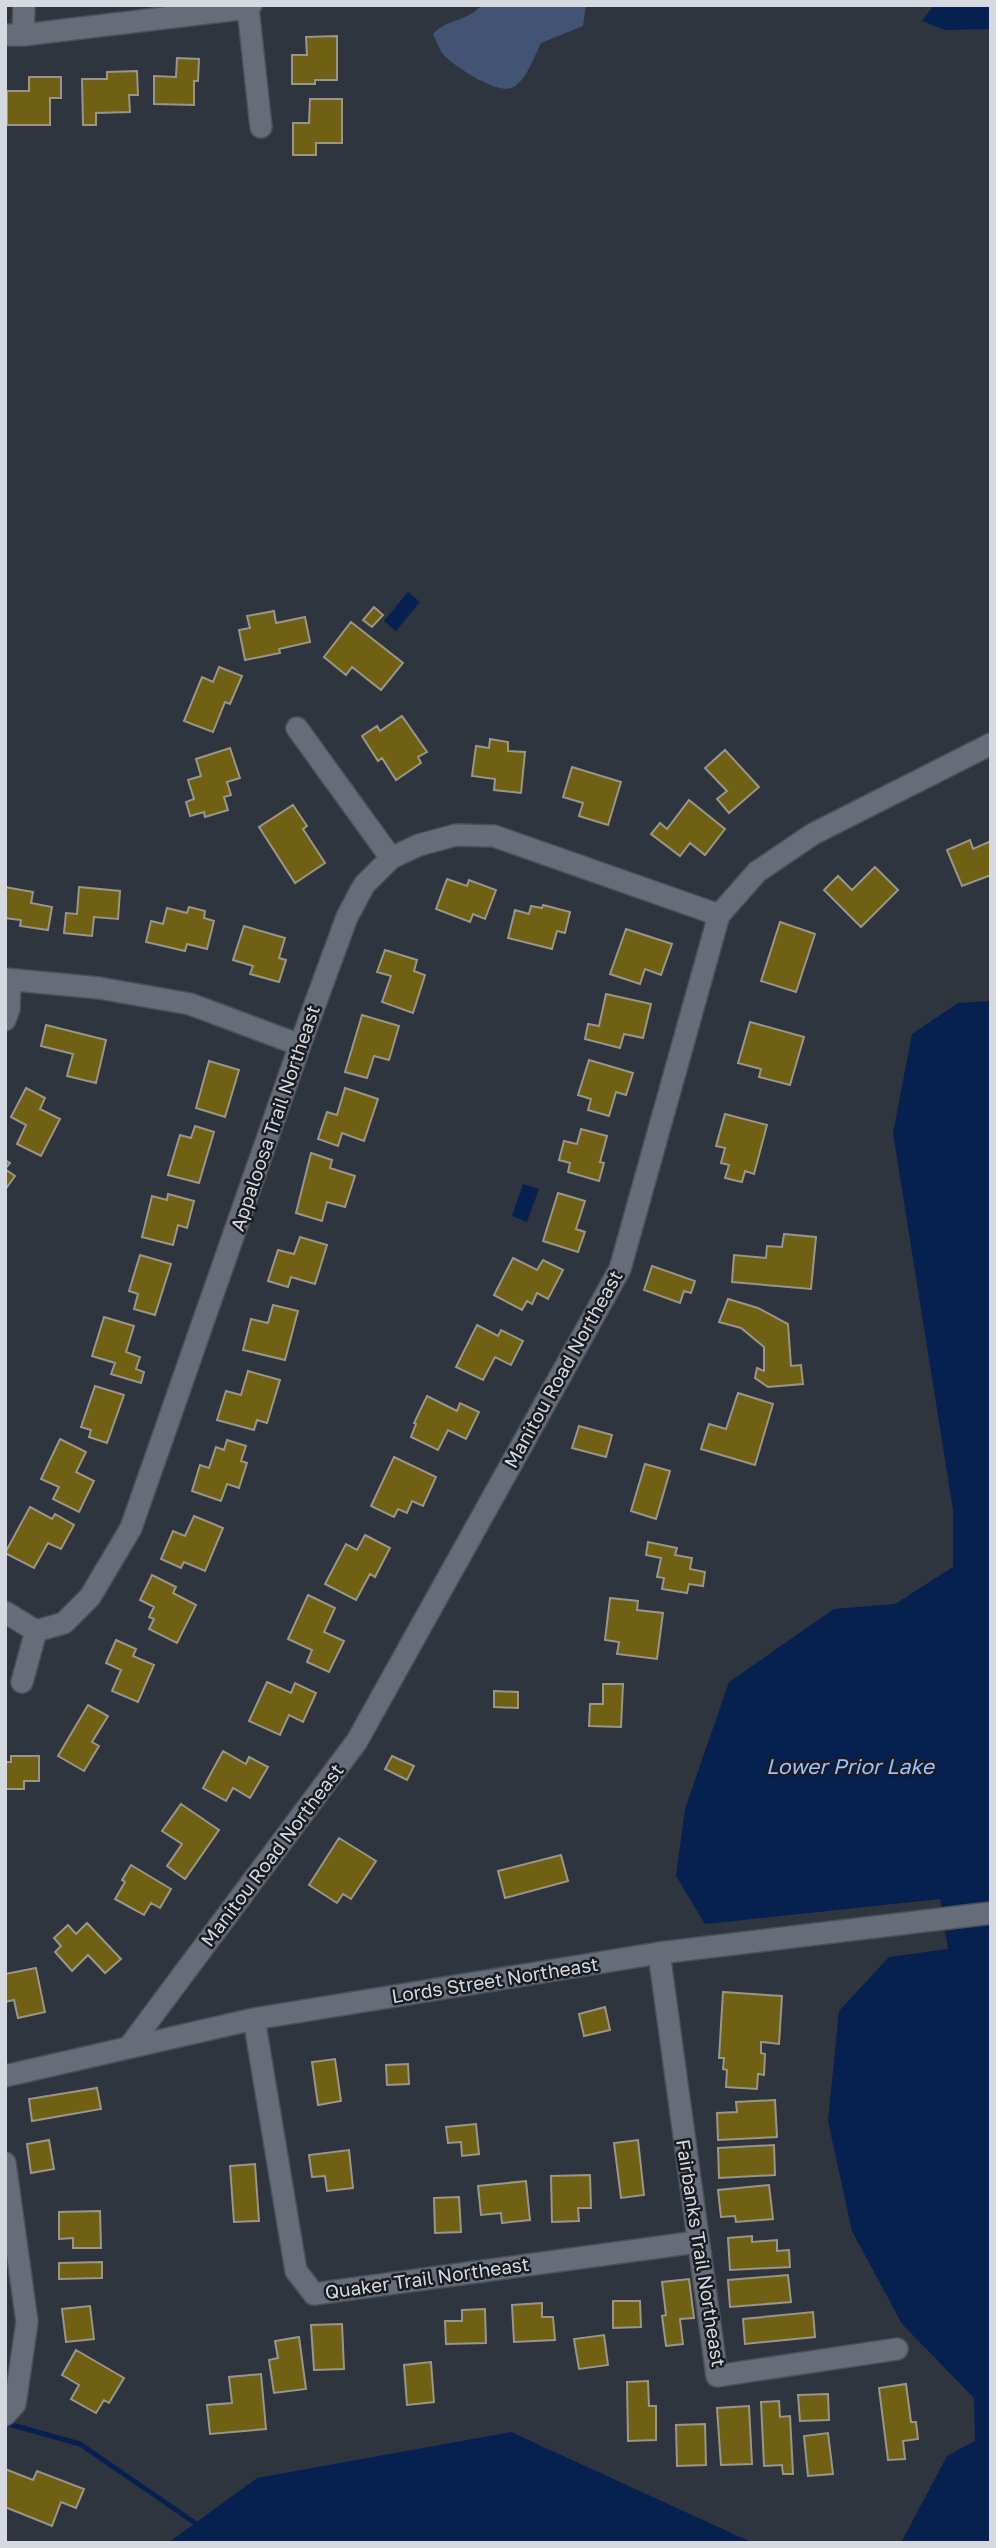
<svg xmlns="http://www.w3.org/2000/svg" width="996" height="2548" viewBox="0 0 996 2548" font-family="'Golos Text',sans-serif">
  <rect width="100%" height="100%" fill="#2f353e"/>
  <!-- green -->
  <path fill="#415474" d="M 482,5 L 586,5 L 583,26 L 541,43 C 534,56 526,83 511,88 C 497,94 453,66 443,54 C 439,49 436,40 433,34 C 448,18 467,22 482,5 Z"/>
  <!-- water -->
  <path fill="#062050" d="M 934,5 L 991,5 L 991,29 L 945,30 L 922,21 Z
    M 408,592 L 420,602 L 396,631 L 384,621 Z
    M 991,1001 L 991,2543 L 901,2543 L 947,2456 L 975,2441 L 974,2398 L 902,2324 L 852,2231 L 828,2121 L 839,2011 L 889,1957 L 948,1949 L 940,1899 L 705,1924 L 676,1876 L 685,1809 L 729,1682 L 834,1609 L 895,1604 L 953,1567 L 953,1510 L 893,1133 L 912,1034 L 958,1003 Z
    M 523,1184 L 539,1189 L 527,1222 L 512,1216 Z
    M 511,2432 L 753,2543 L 168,2543 L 257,2478 Z"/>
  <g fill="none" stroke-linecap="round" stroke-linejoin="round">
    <!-- stream -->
    <path stroke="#062050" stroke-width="5" d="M 5,2423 L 80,2444 L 201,2527"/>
  </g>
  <!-- building -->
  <path fill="#706014" stroke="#999689" stroke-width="2" d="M 337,36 L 337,80 L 315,80 L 315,84 L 292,84 L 292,55 L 307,55 L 306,37 Z
    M 177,58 L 199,59 L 198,81 L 194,81 L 194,105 L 154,104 L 154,76 L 176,77 Z
    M 137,71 L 138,95 L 129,95 L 130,112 L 96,113 L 96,125 L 83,125 L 82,79 L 107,79 L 107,72 Z
    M 29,77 L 61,77 L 61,98 L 50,98 L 50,125 L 7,125 L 7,91 L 29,91 Z
    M 310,99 L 342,99 L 342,143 L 316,143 L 316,155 L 293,155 L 293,123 L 309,123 Z
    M 374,607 L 383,615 L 372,627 L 363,620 Z
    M 274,611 L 276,623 L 305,617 L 310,642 L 279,649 L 280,653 L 245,660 L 239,630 L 250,628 L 247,616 Z
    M 351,622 L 403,663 L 381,690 L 352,667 L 346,675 L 324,657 Z
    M 219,667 L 242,676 L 230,704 L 225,702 L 213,732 L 184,721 L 202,677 L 213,682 Z
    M 402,716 L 427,752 L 418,757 L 421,763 L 396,780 L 382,758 L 378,761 L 362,736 L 377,726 L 380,731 Z
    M 490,739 L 508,742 L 508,751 L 525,752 L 521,793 L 494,790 L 495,779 L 472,776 L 476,746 L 489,748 Z
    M 230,748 L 240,778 L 227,782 L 231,795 L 224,797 L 228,810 L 205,817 L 204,812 L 190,816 L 186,802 L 194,799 L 188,780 L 201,776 L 196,759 Z
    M 725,750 L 759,787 L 729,813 L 717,799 L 727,791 L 705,768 Z
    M 572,767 L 621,782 L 608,825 L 579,816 L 583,803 L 563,797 Z
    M 689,800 L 725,829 L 705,855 L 690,843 L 680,856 L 651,834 L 660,823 L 667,829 Z
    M 293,805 L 307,826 L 303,829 L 325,863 L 295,883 L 259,827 Z
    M 970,840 L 973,849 L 991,841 L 991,875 L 962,886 L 947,850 Z
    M 875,867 L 898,890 L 861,927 L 824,890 L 838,876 L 852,890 Z
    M 447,879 L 467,886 L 469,880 L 496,890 L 485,919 L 473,914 L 470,922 L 436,909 Z
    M 5,887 L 33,892 L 31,903 L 52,907 L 48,930 L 20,926 L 21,920 L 5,918 Z
    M 79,887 L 120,891 L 118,919 L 94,917 L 92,936 L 64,933 L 66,913 L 77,914 Z
    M 543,905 L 570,912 L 565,933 L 557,931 L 552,949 L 508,938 L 515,910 L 529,914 L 531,906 L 542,908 Z
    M 189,907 L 205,911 L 204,918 L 214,921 L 207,949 L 187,944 L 185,951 L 146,942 L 151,921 L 163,924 L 167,908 L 187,913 Z
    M 780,922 L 815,934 L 796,992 L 761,981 Z
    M 244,926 L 285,938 L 279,958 L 286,960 L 279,982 L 250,974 L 253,966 L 233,960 Z
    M 626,929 L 672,944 L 661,975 L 645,969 L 640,984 L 610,974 Z
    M 385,950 L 417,960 L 414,971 L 425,975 L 413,1013 L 382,1002 L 391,976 L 377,972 Z
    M 606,994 L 651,1004 L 643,1038 L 624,1034 L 620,1048 L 585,1039 L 588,1024 L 599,1026 Z
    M 362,1015 L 399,1026 L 389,1060 L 374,1056 L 367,1078 L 345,1072 Z
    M 750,1022 L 804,1037 L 790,1085 L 759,1077 L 761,1069 L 738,1063 Z
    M 46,1025 L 106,1040 L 96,1083 L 67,1076 L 73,1054 L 41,1046 Z
    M 589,1060 L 633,1073 L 626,1095 L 616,1092 L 609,1116 L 588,1110 L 591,1099 L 578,1095 Z
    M 209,1061 L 239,1070 L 225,1117 L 196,1108 Z
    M 26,1088 L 45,1098 L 40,1109 L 60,1119 L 41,1156 L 17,1144 L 26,1125 L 11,1117 Z
    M 345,1088 L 378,1099 L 364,1141 L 342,1133 L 338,1146 L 318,1139 L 327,1112 L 337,1115 Z
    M 725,1114 L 767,1125 L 754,1174 L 745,1171 L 742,1182 L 725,1178 L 729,1165 L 721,1163 L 725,1148 L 716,1146 Z
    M 195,1126 L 214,1132 L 199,1183 L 168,1175 L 180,1135 L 191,1138 Z
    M 581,1129 L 607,1136 L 600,1162 L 604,1163 L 599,1181 L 568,1172 L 570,1163 L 559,1160 L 564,1141 L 577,1144 Z
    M 311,1153 L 332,1160 L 330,1168 L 355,1176 L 345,1207 L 327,1202 L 322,1221 L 296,1213 Z
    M 5,1160 L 10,1163 L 5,1169 L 15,1176 L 5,1190 Z
    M 558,1193 L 585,1201 L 576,1229 L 585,1232 L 578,1252 L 543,1241 Z
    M 168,1194 L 194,1201 L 187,1228 L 178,1225 L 173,1245 L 142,1237 L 152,1196 L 167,1200 Z
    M 784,1234 L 816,1237 L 811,1289 L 732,1282 L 734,1255 L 766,1258 L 767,1246 L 782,1247 Z
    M 300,1237 L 327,1245 L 315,1284 L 291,1277 L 288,1287 L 268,1281 L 278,1250 L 294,1254 Z
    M 140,1255 L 171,1264 L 155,1315 L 134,1309 L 138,1294 L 129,1291 Z
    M 513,1258 L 537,1270 L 543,1260 L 563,1270 L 548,1299 L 537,1293 L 532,1304 L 527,1301 L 522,1310 L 494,1295 Z
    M 652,1266 L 695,1281 L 691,1293 L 684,1291 L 680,1303 L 644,1290 Z
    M 728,1299 L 758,1308 L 788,1324 L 791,1366 L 801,1365 L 803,1384 L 768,1387 L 755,1378 L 757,1368 L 764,1371 L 764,1347 L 741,1328 L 719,1322 Z
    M 273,1305 L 298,1311 L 285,1360 L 243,1350 L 251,1319 L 268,1323 Z
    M 104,1317 L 134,1326 L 126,1352 L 140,1357 L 136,1369 L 144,1372 L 141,1383 L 111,1374 L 115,1363 L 92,1356 Z
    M 477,1325 L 498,1336 L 501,1330 L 523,1341 L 511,1365 L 495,1357 L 483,1380 L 456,1367 Z
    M 248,1371 L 280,1380 L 267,1423 L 257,1420 L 254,1430 L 217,1420 L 226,1391 L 241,1395 Z
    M 95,1386 L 124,1395 L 107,1443 L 89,1437 L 91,1430 L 81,1427 Z
    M 738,1393 L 773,1404 L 755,1465 L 701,1449 L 709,1424 L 726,1429 Z
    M 427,1396 L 457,1411 L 460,1403 L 479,1412 L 466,1439 L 448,1430 L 438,1450 L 411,1437 L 416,1424 L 414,1423 Z
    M 579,1426 L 612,1435 L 606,1457 L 572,1448 Z
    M 60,1439 L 86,1452 L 76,1472 L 94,1481 L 79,1512 L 53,1499 L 59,1487 L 41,1479 Z
    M 227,1440 L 246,1446 L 241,1461 L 247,1463 L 239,1488 L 227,1484 L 221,1501 L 192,1491 L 200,1465 L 209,1468 L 216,1447 L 224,1450 Z
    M 394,1457 L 436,1477 L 423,1506 L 412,1501 L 407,1513 L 398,1509 L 394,1517 L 371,1506 Z
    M 645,1464 L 670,1471 L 656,1519 L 631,1511 Z
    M 30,1507 L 52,1519 L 55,1514 L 74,1525 L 61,1549 L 48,1543 L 34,1568 L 5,1553 Z
    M 194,1516 L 223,1528 L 205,1571 L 184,1562 L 181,1568 L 161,1559 L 173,1531 L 185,1536 Z
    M 365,1535 L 390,1548 L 375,1577 L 370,1574 L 356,1600 L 325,1584 L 346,1544 L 357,1550 Z
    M 648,1542 L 677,1548 L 675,1555 L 692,1558 L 690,1569 L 705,1572 L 703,1586 L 689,1584 L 687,1593 L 662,1589 L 664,1578 L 657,1577 L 661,1558 L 646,1555 Z
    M 152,1575 L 176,1587 L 173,1593 L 196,1605 L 177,1643 L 149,1629 L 154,1619 L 149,1617 L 154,1607 L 140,1600 Z
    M 308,1595 L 335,1608 L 324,1632 L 344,1641 L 329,1672 L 307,1662 L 312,1650 L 288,1639 Z
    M 610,1598 L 638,1601 L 637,1610 L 663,1613 L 657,1659 L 617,1654 L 619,1642 L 605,1640 Z
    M 116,1640 L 136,1649 L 133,1656 L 154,1665 L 138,1702 L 112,1691 L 121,1670 L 106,1663 Z
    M 267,1682 L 291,1693 L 295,1683 L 316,1693 L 303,1722 L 289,1715 L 280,1735 L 249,1721 Z
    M 603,1684 L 623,1684 L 621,1727 L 589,1726 L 590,1704 L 603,1704 Z
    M 494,1691 L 518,1692 L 518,1708 L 494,1707 Z
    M 88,1705 L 108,1716 L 92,1742 L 99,1746 L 84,1771 L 58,1756 Z
    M 223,1751 L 246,1764 L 249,1757 L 268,1767 L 250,1798 L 233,1788 L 226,1801 L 203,1788 Z
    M 11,1756 L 39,1756 L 39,1781 L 24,1781 L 24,1789 L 5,1789 L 5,1762 L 11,1762 Z
    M 392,1756 L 414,1766 L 407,1780 L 385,1769 Z
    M 181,1804 L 219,1830 L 185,1879 L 167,1866 L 182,1844 L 162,1831 Z
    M 339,1838 L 376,1861 L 351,1899 L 343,1894 L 337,1903 L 309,1885 Z
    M 561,1855 L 568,1881 L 505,1898 L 498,1871 Z
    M 131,1865 L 171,1889 L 160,1908 L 151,1903 L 144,1915 L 115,1899 L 125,1882 L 122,1880 Z
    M 87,1923 L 121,1959 L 105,1973 L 88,1955 L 72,1971 L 55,1952 L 61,1946 L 54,1938 L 68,1925 L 76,1934 Z
    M 36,1968 L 45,2012 L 18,2018 L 14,2000 L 5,2002 L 5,1974 Z
    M 723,1992 L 782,1996 L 779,2044 L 761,2042 L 761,2053 L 765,2054 L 764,2075 L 758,2074 L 757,2089 L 726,2087 L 727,2070 L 723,2069 L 724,2058 L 719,2058 Z
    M 605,2007 L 610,2030 L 584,2036 L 579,2014 Z
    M 335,2059 L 341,2101 L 318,2105 L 312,2062 Z
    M 408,2064 L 409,2084 L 387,2085 L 386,2065 Z
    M 97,2088 L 101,2109 L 32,2121 L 29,2099 Z
    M 775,2100 L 777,2137 L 718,2140 L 717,2113 L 737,2112 L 736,2102 Z
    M 476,2124 L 479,2154 L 462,2156 L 461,2142 L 448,2143 L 446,2127 Z
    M 49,2140 L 54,2169 L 31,2173 L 27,2144 Z
    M 638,2140 L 644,2195 L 621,2198 L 614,2143 Z
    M 774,2145 L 775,2175 L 719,2178 L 718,2148 Z
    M 349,2150 L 353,2188 L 327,2191 L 325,2176 L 312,2177 L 309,2155 Z
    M 255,2164 L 259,2221 L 234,2222 L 230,2166 Z
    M 590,2175 L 591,2208 L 578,2208 L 579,2221 L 552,2222 L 551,2176 Z
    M 526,2181 L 530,2220 L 502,2223 L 501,2213 L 481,2215 L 478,2186 Z
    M 769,2185 L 773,2219 L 736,2222 L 735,2216 L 721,2217 L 718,2190 Z
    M 459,2197 L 461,2232 L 435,2233 L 434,2198 Z
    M 100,2211 L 101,2248 L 73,2248 L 73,2238 L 59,2239 L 59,2212 Z
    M 752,2236 L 752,2242 L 777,2240 L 777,2251 L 789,2250 L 790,2267 L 730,2270 L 728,2238 Z
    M 102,2262 L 102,2278 L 59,2279 L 59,2263 Z
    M 788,2275 L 791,2302 L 730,2307 L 728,2280 Z
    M 689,2279 L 694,2318 L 680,2319 L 683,2344 L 666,2346 L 662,2316 L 666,2315 L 662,2282 Z
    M 613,2301 L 640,2301 L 641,2327 L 613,2328 Z
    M 542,2303 L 542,2317 L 553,2317 L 555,2340 L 514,2342 L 512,2305 Z
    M 90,2306 L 94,2339 L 66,2342 L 62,2309 Z
    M 485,2309 L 486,2343 L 446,2344 L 445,2321 L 462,2321 L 462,2310 Z
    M 813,2312 L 815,2337 L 745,2344 L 743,2319 Z
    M 342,2324 L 344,2369 L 314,2370 L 311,2325 Z
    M 604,2335 L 608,2365 L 579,2369 L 574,2339 Z
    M 299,2337 L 306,2389 L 274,2393 L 269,2360 L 278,2358 L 275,2341 Z
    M 76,2350 L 124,2378 L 109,2403 L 104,2400 L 96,2413 L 71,2399 L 79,2385 L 62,2375 Z
    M 431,2362 L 434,2402 L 407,2405 L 404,2365 Z
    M 261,2374 L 266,2429 L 210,2434 L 207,2405 L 232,2403 L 229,2377 Z
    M 648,2381 L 649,2406 L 656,2406 L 656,2440 L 628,2441 L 627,2382 Z
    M 906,2384 L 911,2422 L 916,2422 L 918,2439 L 903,2441 L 905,2459 L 888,2460 L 879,2388 Z
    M 828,2394 L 829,2420 L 800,2421 L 798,2395 Z
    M 779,2401 L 780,2417 L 790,2416 L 793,2474 L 783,2474 L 782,2465 L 764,2466 L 761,2402 Z
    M 749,2406 L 752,2464 L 721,2465 L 717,2408 Z
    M 705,2424 L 706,2465 L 677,2466 L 676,2425 Z
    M 828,2433 L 833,2474 L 808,2476 L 804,2436 Z
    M 5,2469 L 33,2480 L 37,2471 L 84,2489 L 76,2508 L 61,2502 L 52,2526 L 5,2507 Z"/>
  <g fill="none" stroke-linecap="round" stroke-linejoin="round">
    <!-- minor casing -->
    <g stroke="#4c5159" stroke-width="24">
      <path id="minor" d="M 248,8 L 261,127
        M 5,35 L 23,35 L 248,8 L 251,5
        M 23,35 L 24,5
        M 297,728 L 391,858
        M 5,979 L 99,988 L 190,1004 L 300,1045
        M 5,1020 L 9,1009 L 10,980
        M 5,1612 L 36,1631
        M 22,1682 L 36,1631 L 64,1623 L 90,1597 L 131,1528 L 300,1045 L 347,917 L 364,885 L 391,858 L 419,845 L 456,835 L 494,836 L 719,915
        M 659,1953 L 717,2376 L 897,2349
        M 254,2019 L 296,2271 L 314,2294 L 697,2242
        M 129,2047 L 357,1741 L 620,1269 L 719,915 L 757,872 L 813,834 L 991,744
        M 5,2076 L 254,2019 L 659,1953 L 991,1913
        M 5,2163 L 27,2322 L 15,2404 L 5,2415"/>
    </g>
    <!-- minor -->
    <use href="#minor" stroke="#676d78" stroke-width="21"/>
  </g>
  <g text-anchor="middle" stroke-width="5" stroke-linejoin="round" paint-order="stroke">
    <!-- street labels -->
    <g font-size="19" fill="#d6dae0" stroke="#1a1c21">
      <text transform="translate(275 1118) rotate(-71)" y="7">Appaloosa Trail Northeast</text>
      <text transform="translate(563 1369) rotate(-61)" y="7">Manitou Road Northeast</text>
      <text transform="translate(272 1855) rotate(-53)" y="7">Manitou Road Northeast</text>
      <text transform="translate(495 1980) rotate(-9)" y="7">Lords Street Northeast</text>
      <text transform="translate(701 2253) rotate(81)" y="7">Fairbanks Trail Northeast</text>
      <text transform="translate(427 2278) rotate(-8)" y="7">Quaker Trail Northeast</text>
    </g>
    <!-- water labels -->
    <g font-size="21" font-style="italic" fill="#9bc0ff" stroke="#1a1c21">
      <text x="850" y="1774">Lower Prior Lake</text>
    </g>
  </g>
  <!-- border -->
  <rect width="996" height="2548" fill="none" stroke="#d6dae0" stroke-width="14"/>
</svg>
